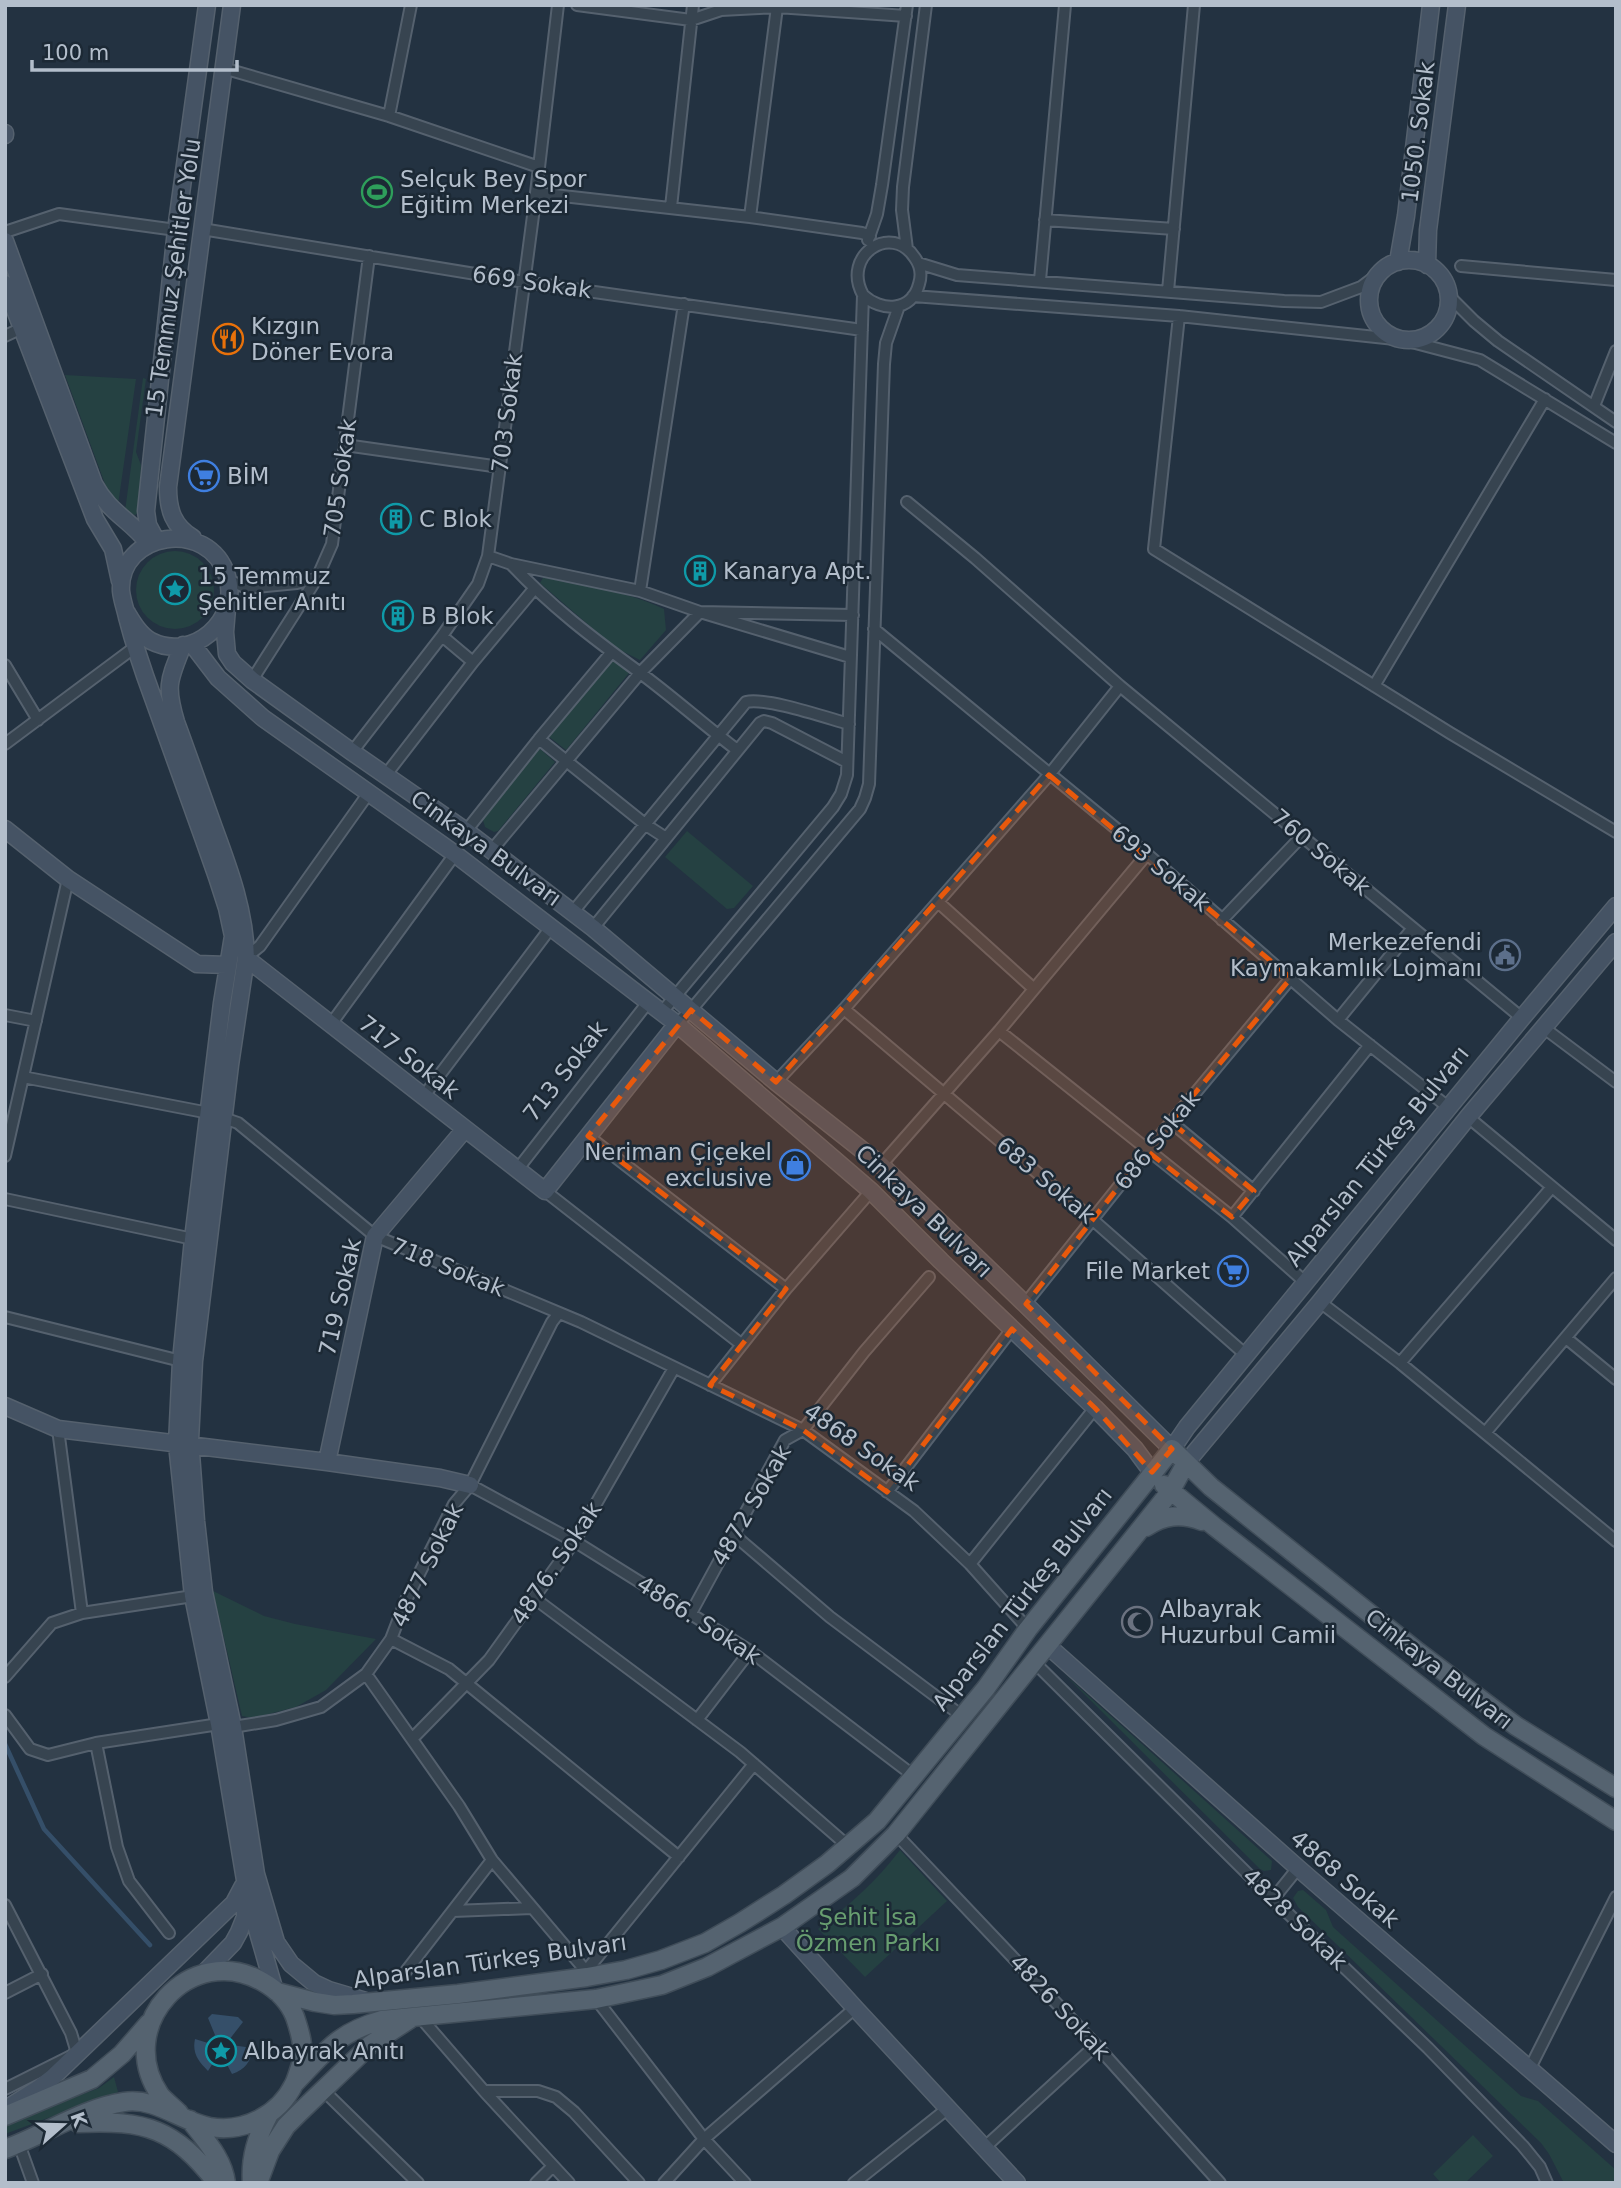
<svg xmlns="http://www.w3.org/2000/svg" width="1621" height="2188" viewBox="0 0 1621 2188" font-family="'DejaVu Sans',sans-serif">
  <rect width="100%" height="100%" fill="#233241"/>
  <!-- green -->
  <path fill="#254142" d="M 65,375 L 136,379 L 118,505 L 108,492 Z
    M 143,378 L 146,379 L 136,452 L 141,465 L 139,512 L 135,515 L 125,511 Z
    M136 590a39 39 0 1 1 78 0a39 39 0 1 1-78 0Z
    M 544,576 C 584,585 626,591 664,609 L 666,630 L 640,660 L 614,647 L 540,583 Z
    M 611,658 L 629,673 L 566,750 L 548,736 Z
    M 539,748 L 555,762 L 498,831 L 494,832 L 485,827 L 483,820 Z
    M 687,831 L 753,886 L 734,908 L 727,909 L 665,857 Z
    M 213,1591 L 264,1616 L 295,1624 L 376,1639 L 326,1690 L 296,1707 L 253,1718 L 242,1716 Z
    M 1063,1673 L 1272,1861 L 1271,1870 L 1264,1871 L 1260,1869 Z
    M 900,1850 L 947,1901 L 865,1977 L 818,1929 C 849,1905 876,1882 900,1850 Z
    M 1303,1890 L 1326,1910 L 1333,1927 L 1521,2096 L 1538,2101 L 1616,2170 L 1616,2183 L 1564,2183 L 1549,2154 L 1541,2143 L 1298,1907 L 1293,1898 L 1298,1891 Z
    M 114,2077 L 118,2092 L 5,2134 L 5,2124 L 99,2088 Z
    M 1473,2135 L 1493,2156 L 1465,2183 L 1441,2183 L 1433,2174 Z"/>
  <!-- water -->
  <path fill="#354f69" d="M 212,2014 L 238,2017 L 243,2022 L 229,2040 L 231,2045 L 253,2048 C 251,2061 245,2070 232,2074 L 223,2057 L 216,2058 L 208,2071 C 198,2061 192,2053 195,2039 L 208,2043 L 215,2035 L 208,2018 Z"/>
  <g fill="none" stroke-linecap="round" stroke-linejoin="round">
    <!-- stream -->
    <path stroke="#354f69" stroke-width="4.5" d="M 5,1744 L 44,1829 L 150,1945"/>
    <!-- street casing -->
    <g stroke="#55616e" stroke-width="14">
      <path id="street" d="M 577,5 L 691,20 L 721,10 L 777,7 L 906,16
        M 223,68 L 389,116 L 539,167
        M 389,116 L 411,5
        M 536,193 L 750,217 L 862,233 L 870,236
        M 671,207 L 693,5
        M 750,217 L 777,7
        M 1045,220 L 1174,229
        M 202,229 L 524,282 L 862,330
        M 5,232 L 59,214 L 176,230
        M 868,240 L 877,214 L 882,185 L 907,5
        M 907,249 L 902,210 L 903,187 L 926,5
        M 918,263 L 957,275 L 1284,301 L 1321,302 L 1361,287 L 1377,275
        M 1461,266 L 1616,280
        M 1040,280 L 1065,5
        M 1168,291 L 1194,5
        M 1448,295 L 1474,321 L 1498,341 L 1616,422
        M 913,296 L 1179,316 L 1404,340 L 1480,360 L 1616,443
        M 1179,316 L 1154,549 L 1450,733 L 1616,832
        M 5,336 L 22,328
        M 1594,406 L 1616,351
        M 345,445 L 500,467
        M 907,502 L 975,558 L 1120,686 L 1522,1018
        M 488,556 L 511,564 L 640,591 L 700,612 L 850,657
        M 511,564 C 549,605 594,639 639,672 C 673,697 704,725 737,750
        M 228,580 L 247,588 L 297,583 L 317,578
        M 640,591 L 684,304
        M 874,629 L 1147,854 L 1338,1020 L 1448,1107
        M 442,636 L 473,662
        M 5,665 L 38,720
        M 252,680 L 317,578 L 332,544 L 369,256
        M 1374,686 L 1545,399
        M 539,739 L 646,825 L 666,838
        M 5,744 L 135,647
        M 352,752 L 442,636 L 478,584 L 488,556 L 536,193 L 558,5
        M 385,776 L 473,662 L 534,589
        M 466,831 L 539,739 L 611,653
        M 491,851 L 640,673 L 700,612 L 853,615
        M 938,902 L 1034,989
        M 572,913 L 746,702 C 766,697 827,718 849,724
        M 1222,920 L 1302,836
        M 593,928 L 760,723 L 764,721 L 772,723 L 847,762
        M 244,959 L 260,946 L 368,794
        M 844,1009 L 1093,1220 L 1246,1355
        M 662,1012 L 833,807 L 841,794 L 847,775 L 863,295 C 841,255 892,222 915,258 C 920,265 922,275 919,284 C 912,312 881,312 863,295
        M 5,1015 L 36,1021
        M 1338,1020 L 1413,928
        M 331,1024 L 455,854
        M 677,1024 L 691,1010 L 860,809 L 865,798 L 869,784 L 884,364 L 886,343 L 899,306
        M 1544,1028 L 1616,1082
        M 999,1031 L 1232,1217 L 1305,1282
        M 23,1077 L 209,1113 L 238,1123 L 375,1236 L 581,1322 L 803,1430 L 914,1511 L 970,1564 L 1028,1629
        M 776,1082 L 844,1009 L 1049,775 L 1120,686
        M 423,1097 L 552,926
        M 1468,1117 L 1616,1240
        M 1171,1122 L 1254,1191
        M 588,1136 L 786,1289
        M 5,1156 L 68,879
        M 881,1165 L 999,1031 L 1147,854
        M 517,1170 L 649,1001
        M 545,1191 L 741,1344
        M 5,1199 L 193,1239
        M 1232,1217 L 1370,1045
        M 1320,1302 L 1400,1363 L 1616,1541
        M 1025,1304 L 1147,1151 L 1291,978
        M 5,1317 L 181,1361
        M 1566,1338 L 1616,1379
        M 1400,1363 L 1552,1187
        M 710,1385 L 786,1289 L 871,1191
        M 58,1429 L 82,1613
        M 1485,1433 L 1616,1278
        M 470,1485 L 579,1544 L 750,1651 L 914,1776
        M 887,1492 L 1012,1329
        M 733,1534 L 830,1617 L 962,1716
        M 970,1564 L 1095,1408
        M 534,1598 L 740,1752 L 848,1846
        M 691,1613 L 785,1440 L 803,1430 L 864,1352 L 929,1277
        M 391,1639 L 449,1669 L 679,1857
        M 1034,1662 L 1273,1899 L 1428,2048 L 1523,2146 L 1540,2167 L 1547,2183
        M 366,1674 L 459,1806 L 492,1860 L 586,1971 L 587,1977
        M 5,1677 L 52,1623 L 82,1613 L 193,1596
        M 5,1715 L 30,1749 L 48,1755 L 96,1743 L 219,1724 L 233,1727 L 276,1720 L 321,1707 L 366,1674 L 391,1639 L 406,1600 L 454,1504 L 470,1485 L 552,1322 L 559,1313
        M 697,1720 L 750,1651
        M 412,1739 L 489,1660 L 574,1542 L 674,1368
        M 96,1743 L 117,1847 L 129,1881 L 169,1933
        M 896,1834 L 1096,2045 L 1220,2183
        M 1273,1899 L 1298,1868
        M 5,1905 L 71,2033 L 77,2053 L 5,2089
        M 453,1911 L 532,1908
        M 586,1971 L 754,1764
        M 403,1975 L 492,1860
        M 5,1993 L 42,1974
        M 596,1999 L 704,2139 L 745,2183
        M 421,2018 L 484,2091 L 569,2183
        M 1529,2070 L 1616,1897
        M 322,2089 L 418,2183
        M 484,2091 L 538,2091 L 556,2097 L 574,2112 L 639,2183
        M 19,2144 L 33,2183
        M 984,2148 L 1096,2045
        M 536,2183 L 553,2166
        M 664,2183 L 704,2139 L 855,2008
        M 854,2183 L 947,2109"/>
    </g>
    <!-- secondary casing -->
    <g stroke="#55616e" stroke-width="19">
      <path id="secondary" d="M 5,133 L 5,135
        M 5,241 L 94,484 C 110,514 130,519 149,544
        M1369 300a40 40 0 1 1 80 0a40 40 0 1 1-80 0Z
        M 1398,262 L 1406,216 L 1431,5
        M 1427,265 L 1428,230 L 1457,5
        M 5,284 L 95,519 L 113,549 L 120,581
        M 193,538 C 173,526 168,510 168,487 L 232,5
        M 156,540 L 148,525 L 146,511 L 176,230 L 207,5
        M 227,608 L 225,632 L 227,654 L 233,663 L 252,680 L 352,752 L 466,831 L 593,928 L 776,1082 L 881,1165 L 1025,1304 L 1172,1449 L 1187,1427 L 1522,1018 L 1616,906
        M 127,613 C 133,623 140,635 151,641 C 192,662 241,621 227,576 C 209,517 118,532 121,591 C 122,600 125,608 127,617 C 134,644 143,671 153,698 C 174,757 196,817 217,877 L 227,908 L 233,936 L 222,1003 L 193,1239 L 181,1361 L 177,1444 L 193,1596 L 219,1724 L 245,1880 L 245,1917 L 239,1932 L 233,1943 L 204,1973
        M 192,644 L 218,678 L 263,718 L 455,854 L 677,1024 L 871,1191 L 941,1261 L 1095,1408 L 1135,1449 L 1152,1472
        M 183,645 C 169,680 165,685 176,722 C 189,757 201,792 214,828 C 230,871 245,912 246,958 L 230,1065 L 194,1361 L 190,1440 L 196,1521 L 204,1592 L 233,1727 L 256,1874 L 276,1942 L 291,1964 L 314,1983 L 329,1990 L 366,2001
        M 5,829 L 68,879 L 197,964 L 228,965
        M 246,958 L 545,1191 L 677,1024
        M 5,1406 L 58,1429 L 327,1462 L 440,1478 L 470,1485
        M 327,1462 L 375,1236 L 465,1129
        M 1186,1463 L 1320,1302 L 1468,1117 L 1616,942
        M 1047,1645 L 1298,1868 L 1616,2144
        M 256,1892 L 257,1929 L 274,1988
        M 782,1927 L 855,2008 L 1017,2183
        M 9,2107 L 39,2088 L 53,2077 L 234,1903 L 243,1886"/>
    </g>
    <!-- primary casing -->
    <g stroke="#404d59" stroke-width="21">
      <path id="primary" d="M 1164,1485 L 1215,1527 L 1484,1736 L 1616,1821
        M 1146,1527 C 1164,1515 1181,1513 1202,1521
        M 277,1992 L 315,2002 L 334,2005 L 353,2004 L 458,1994 L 587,1977 L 626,1970 L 661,1960 L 705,1943 L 740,1923 L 784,1895 L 827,1864 L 877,1821 L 986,1688 L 1028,1629 L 1172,1449 L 1211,1487 L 1418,1652 L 1516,1726 L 1616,1788
        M 295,2083 C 326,2051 337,2033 382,2020 L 596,1999 L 662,1985 L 707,1967 L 782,1927 L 852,1878 L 896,1834 L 1170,1492 L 1186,1463
        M 5,2116 L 92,2079 L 122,2054 L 149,2023
        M 190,2120 C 205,2140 223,2158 226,2183
        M 78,2123 C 146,2120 174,2128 217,2183
        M 5,2149 C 44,2135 83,2108 124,2102 C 156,2097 181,2122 210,2127 C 244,2133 279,2115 294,2084 C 297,2078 299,2070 301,2064 C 305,2048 300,2032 295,2017 C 289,2002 277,1990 263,1982 C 191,1940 113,2026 160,2095 C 165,2101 173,2107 179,2113
        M 252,2183 C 250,2157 257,2137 269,2114
        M 258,2183 L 270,2151 L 286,2126 L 299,2113 L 370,2045 L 410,2019"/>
    </g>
    <!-- street -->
    <use href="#street" stroke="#374450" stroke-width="10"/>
    <!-- secondary -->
    <use href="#secondary" stroke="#455364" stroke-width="16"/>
    <!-- primary -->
    <use href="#primary" stroke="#556370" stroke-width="18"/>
  </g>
  <!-- marked area -->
  <path fill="#e8590c" fill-opacity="0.2" stroke="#e8590c" stroke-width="5" stroke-dasharray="14 9" stroke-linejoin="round" d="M 1049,775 L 1291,978 L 1171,1122 L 1254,1191 L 1232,1217 L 1147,1151 L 1026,1304 L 1172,1449 L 1152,1472 L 1095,1408 L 1012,1329 L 887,1492 L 803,1430 L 710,1385 L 786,1289 L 588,1136 L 691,1010 L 776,1082 Z"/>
  <!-- icons -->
  <defs>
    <g id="stadium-ring" transform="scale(1.575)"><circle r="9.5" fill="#1c2935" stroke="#2e9e5b" stroke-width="1.5"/><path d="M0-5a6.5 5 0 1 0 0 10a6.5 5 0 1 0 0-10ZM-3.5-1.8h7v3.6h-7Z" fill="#2e9e5b"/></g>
    <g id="restaurant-ring" transform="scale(1.575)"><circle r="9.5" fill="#1c2935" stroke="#e8710a" stroke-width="1.5"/><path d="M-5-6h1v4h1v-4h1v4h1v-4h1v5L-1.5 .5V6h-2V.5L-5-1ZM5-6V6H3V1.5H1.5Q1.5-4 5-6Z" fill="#e8710a"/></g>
    <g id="supermarket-ring" transform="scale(1.575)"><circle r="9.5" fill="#1c2935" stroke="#3f7fe0" stroke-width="1.5"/><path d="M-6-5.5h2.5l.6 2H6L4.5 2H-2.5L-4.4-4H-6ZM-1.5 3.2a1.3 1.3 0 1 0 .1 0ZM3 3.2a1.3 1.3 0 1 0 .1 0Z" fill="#3f7fe0"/></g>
    <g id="building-ring" transform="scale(1.575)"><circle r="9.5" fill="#1c2935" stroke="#0f9aa8" stroke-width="1.5"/><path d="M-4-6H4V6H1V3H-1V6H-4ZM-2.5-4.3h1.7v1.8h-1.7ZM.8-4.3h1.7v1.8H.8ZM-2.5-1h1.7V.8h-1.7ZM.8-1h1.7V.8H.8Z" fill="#0f9aa8"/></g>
    <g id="sight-ring" transform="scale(1.575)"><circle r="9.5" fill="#1c2935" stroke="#0f9aa8" stroke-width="1.5"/><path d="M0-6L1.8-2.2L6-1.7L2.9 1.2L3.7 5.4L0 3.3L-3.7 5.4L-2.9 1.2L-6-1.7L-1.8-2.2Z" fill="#0f9aa8"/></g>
    <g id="civic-ring" transform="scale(1.575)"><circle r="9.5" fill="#1c2935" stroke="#5c6f8a" stroke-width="1.5"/><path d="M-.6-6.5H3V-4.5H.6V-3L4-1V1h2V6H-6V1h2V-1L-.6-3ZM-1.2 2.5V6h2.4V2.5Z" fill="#5c6f8a"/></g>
    <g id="shop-ring" transform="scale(1.575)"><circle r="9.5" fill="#1c2935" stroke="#3f7fe0" stroke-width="1.5"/><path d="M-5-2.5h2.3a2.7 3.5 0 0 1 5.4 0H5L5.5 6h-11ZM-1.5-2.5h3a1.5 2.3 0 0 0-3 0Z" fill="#3f7fe0"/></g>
    <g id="mosque-ring" transform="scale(1.575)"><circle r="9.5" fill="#1c2935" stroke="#6b7280" stroke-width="1.5"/><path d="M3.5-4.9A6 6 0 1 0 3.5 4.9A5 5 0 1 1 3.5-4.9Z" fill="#6b7280"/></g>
  </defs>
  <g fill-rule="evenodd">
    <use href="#stadium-ring" x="377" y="192"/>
    <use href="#restaurant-ring" x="228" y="339"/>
    <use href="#supermarket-ring" x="204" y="476"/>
    <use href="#building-ring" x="396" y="519"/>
    <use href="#building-ring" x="700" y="571"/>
    <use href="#sight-ring" x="175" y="589"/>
    <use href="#building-ring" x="398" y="616"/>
    <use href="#civic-ring" x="1505" y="955"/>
    <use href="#shop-ring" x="795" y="1165"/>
    <use href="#supermarket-ring" x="1233" y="1271"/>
    <use href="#mosque-ring" x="1137" y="1622"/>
    <use href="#sight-ring" x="221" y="2051"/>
  </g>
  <g text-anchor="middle" stroke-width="5" stroke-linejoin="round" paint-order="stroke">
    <!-- street labels -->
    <g font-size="23" fill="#b3becb" stroke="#1c2935">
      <text transform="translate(1418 132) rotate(-83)" y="8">1050. Sokak</text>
      <text transform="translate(173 278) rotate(-82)" y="8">15 Temmuz Şehitler Yolu</text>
      <text transform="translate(532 282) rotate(8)" y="8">669 Sokak</text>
      <text transform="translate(507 413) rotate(-83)" y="8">703 Sokak</text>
      <text transform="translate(340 478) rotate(-82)" y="8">705 Sokak</text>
      <text transform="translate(486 848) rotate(36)" y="8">Cinkaya Bulvarı</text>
      <text transform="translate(1321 852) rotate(40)" y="8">760 Sokak</text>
      <text transform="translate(1161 868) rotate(40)" y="8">693 Sokak</text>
      <text transform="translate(409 1057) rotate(38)" y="8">717 Sokak</text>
      <text transform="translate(565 1071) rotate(-52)" y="8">713 Sokak</text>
      <text transform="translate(1157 1140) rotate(-51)" y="8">686 Sokak</text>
      <text transform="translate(1377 1156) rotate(-51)" y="8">Alparslan Türkeş Bulvarı</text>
      <text transform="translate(1046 1180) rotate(40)" y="8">683 Sokak</text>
      <text transform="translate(924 1211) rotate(44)" y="8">Cinkaya Bulvarı</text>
      <text transform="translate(448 1267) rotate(22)" y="8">718 Sokak</text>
      <text transform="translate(340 1297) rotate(-77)" y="8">719 Sokak</text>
      <text transform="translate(862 1447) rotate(35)" y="8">4868 Sokak</text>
      <text transform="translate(751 1505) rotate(-60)" y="8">4872 Sokak</text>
      <text transform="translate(556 1563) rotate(-56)" y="8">4876. Sokak</text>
      <text transform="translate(427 1565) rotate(-64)" y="8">4877 Sokak</text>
      <text transform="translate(1022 1599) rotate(-52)" y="8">Alparslan Türkeş Bulvarı</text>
      <text transform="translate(699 1620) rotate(33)" y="8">4866. Sokak</text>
      <text transform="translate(1439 1669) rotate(38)" y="8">Cinkaya Bulvarı</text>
      <text transform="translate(1345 1879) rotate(41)" y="8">4868 Sokak</text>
      <text transform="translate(1295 1919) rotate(44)" y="8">4828 Sokak</text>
      <text transform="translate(490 1961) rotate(-8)" y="8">Alparslan Türkeş Bulvarı</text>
      <text transform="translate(1060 2007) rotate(47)" y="8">4826 Sokak</text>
    </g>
    <!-- poi labels -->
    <g font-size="23" fill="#b3becb" stroke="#1c2935" text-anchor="start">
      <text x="400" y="187">Selçuk Bey Spor<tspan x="400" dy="26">Eğitim Merkezi</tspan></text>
      <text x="251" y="334">Kızgın<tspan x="251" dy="26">Döner Evora</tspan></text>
      <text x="227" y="484">BİM</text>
      <text x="419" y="527">C Blok</text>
      <text x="723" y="579">Kanarya Apt.</text>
      <text x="198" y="584">15 Temmuz<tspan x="198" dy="26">Şehitler Anıtı</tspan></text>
      <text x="421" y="624">B Blok</text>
      <text x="1482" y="950" text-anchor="end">Merkezefendi<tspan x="1482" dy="26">Kaymakamlık Lojmanı</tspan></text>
      <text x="772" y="1160" text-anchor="end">Neriman Çiçekel<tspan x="772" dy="26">exclusive</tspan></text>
      <text x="1210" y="1279" text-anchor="end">File Market</text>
      <text x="1160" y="1617">Albayrak<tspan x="1160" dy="26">Huzurbul Camii</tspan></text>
      <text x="244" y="2059">Albayrak Anıtı</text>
    </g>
    <!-- park labels -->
    <g font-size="23" fill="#689e70" stroke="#1c2935">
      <text x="868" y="1925">Şehit İsa<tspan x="868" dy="26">Özmen Parkı</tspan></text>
    </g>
  </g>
  <!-- border -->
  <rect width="1621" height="2188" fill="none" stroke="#b3becb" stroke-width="14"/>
  <!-- north arrow -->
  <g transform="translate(63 2125) rotate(70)" stroke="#1c2935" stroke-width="5" paint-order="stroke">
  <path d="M0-5L12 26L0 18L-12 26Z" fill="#b3becb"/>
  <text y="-10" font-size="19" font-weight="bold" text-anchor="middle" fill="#b3becb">K</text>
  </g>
  <!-- scale -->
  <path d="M32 60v10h205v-10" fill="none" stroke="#b3becb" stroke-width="3.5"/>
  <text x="42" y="60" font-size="21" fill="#b3becb" stroke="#1c2935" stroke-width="5" paint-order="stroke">100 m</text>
</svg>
